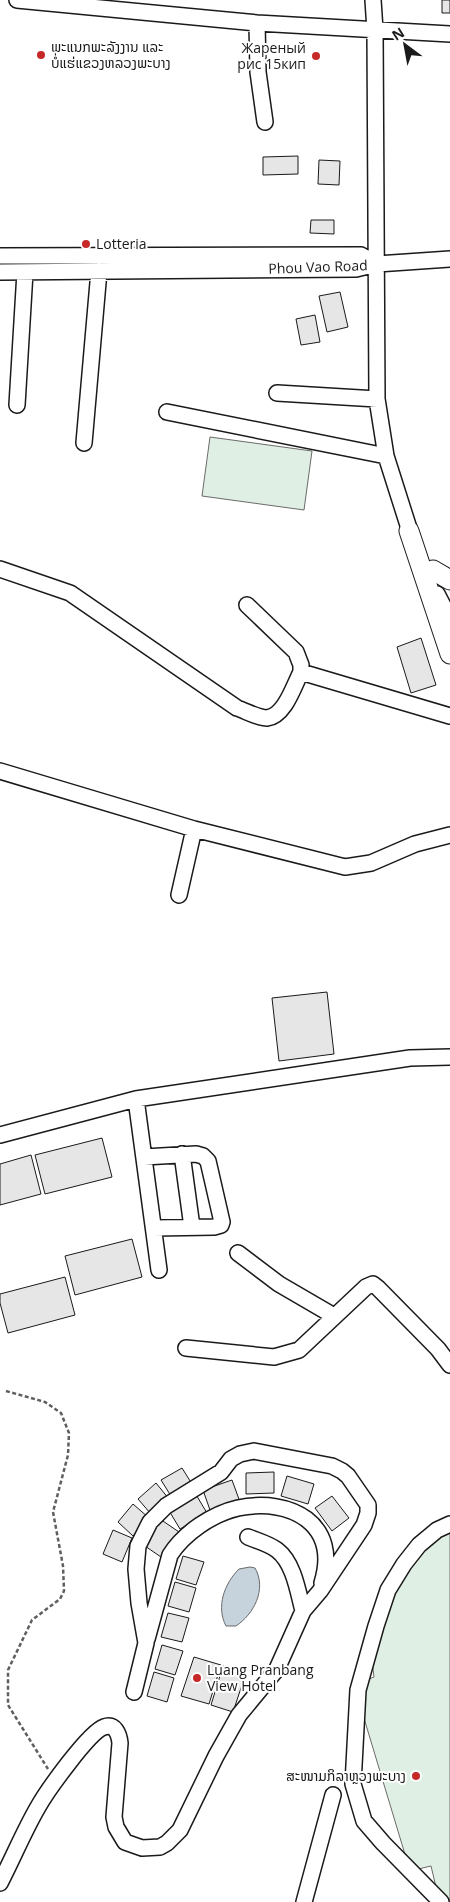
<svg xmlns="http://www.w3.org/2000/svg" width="450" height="1902" viewBox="0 0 450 1902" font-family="'Open Sans','Noto Sans Lao',sans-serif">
  <rect width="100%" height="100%" fill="#fff"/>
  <!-- green -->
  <path fill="#e0efe3" stroke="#6a6a6a" d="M 210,437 L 312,451 L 304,510 L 202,496 Z
    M 450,1531 L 450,1902 L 436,1887 L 431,1866 L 410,1871 L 354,1685 L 374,1677 L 368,1630 L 419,1545 Z"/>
  <!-- water -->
  <path fill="#c6d2dc" stroke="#6a6a6a" d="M 250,1567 L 255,1568 C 267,1589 254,1614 236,1626 L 226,1626 C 216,1607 224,1584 239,1569 Z"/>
  <!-- building -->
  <path fill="#e6e6e6" stroke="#1a1a1a" d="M 442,0 L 450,0 L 450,13 L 442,13 Z
    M 298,156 L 298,174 L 263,175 L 263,157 Z
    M 319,160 L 340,161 L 339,185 L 318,184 Z
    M 311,220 L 334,220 L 334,234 L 310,233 Z
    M 340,292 L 348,327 L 327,332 L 319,296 Z
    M 315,315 L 320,342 L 301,345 L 296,319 Z
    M 421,638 L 436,685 L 411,693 L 397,647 Z
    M 327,992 L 334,1054 L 279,1061 L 272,998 Z
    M 102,1138 L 112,1177 L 45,1194 L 35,1155 Z
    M 31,1155 L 41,1194 L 0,1205 L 0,1164 Z
    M 132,1239 L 142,1277 L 75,1295 L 65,1256 Z
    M 65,1277 L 75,1315 L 8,1333 L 0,1303 L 0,1294 Z
    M 182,1468 L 192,1484 L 171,1496 L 161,1480 Z
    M 274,1472 L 274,1493 L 246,1494 L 246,1473 Z
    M 287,1476 L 314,1484 L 308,1504 L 281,1496 Z
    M 232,1480 L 240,1502 L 211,1513 L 203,1490 Z
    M 156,1483 L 169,1499 L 151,1514 L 138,1499 Z
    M 195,1493 L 207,1513 L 180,1529 L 168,1509 Z
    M 332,1496 L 349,1518 L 332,1531 L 315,1508 Z
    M 133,1504 L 149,1518 L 133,1536 L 118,1522 Z
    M 160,1519 L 179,1532 L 161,1557 L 142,1544 Z
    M 113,1530 L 132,1538 L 122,1562 L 103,1554 Z
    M 183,1556 L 204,1562 L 196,1585 L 176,1579 Z
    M 175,1582 L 196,1588 L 189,1612 L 168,1606 Z
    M 168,1613 L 189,1618 L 182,1642 L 161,1637 Z
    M 162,1645 L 183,1651 L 175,1675 L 155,1669 Z
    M 194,1657 L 221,1665 L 209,1704 L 181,1696 Z
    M 223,1666 L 246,1673 L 233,1712 L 211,1705 Z
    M 154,1672 L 174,1678 L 167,1702 L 147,1696 Z"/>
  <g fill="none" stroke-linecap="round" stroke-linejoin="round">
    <!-- minor casing -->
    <g stroke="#1a1a1a" stroke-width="18">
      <path id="minor" d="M 17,0 L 257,23 L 450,34
        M 373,0 L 375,30 L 377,399 L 386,456 L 413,541
        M 257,23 L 258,72 L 265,122
        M 0,256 L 361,255 L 377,264 L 356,269 L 0,272
        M 377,264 L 450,259
        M 277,393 L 377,399
        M 17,405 L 25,272
        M 167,412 L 386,456
        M 84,443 L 99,271
        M 0,569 L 70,593 L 237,708 C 246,711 258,718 267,718 C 285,716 294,685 301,672
        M 437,594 L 450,619
        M 247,605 L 296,652 L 301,665 L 301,672 L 450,716
        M 0,771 L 194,829 L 345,867 L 371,863 L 415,844 L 450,835
        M 179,895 L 194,829
        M 136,1099 L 159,1270
        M 0,1135 L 136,1099 L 410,1058 L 450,1057
        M 182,1154 L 192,1227
        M 144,1157 L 196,1154 L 203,1156 L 208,1161 L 222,1222 L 221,1225 L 214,1227 L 154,1228
        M 238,1253 L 279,1284 L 334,1316
        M 186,1348 L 274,1357 L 299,1350 L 366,1287 L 373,1284 L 378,1288 L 438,1349 L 450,1365
        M 248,1537 C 258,1541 269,1544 277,1550 C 294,1563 298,1592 303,1611
        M 147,1639 L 170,1555 C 184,1533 212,1514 238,1508 C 291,1497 340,1524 322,1583
        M 0,1883 C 13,1858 24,1831 38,1807 C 47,1791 89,1732 104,1727 C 115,1723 119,1734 120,1743 L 114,1817 L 116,1827 L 125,1842 L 142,1848 L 160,1847 L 167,1843 L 180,1830 L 216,1756 L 239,1715 L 277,1669 L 303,1611 L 320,1591 L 364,1525 L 368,1513 L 368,1505 L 348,1476 L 342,1471 L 332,1466 L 254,1451 L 240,1454 L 231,1459 L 221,1472 L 166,1506 L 150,1522 L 138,1546 L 136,1569 L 139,1603 L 146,1643 L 134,1692
        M 304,1902 L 333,1795
        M 441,1902 L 383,1843 L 364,1821 L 353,1784 L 358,1690 L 376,1626 L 388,1590 L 404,1564 L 419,1545 L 437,1530 L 450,1524"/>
    </g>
    <!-- major casing -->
    <g stroke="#1a1a1a" stroke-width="21">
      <path id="major" d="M 409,531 L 450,654
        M 433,570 L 450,580"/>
    </g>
    <!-- path -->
    <path stroke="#5f5f5f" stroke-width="2.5" stroke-dasharray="4 2.5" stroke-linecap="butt" d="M 6,1391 L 45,1402 L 61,1413 L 69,1433 L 68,1455 L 53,1512 L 63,1566 L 64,1591 L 60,1599 L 32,1620 L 8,1670 L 8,1705 L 48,1769"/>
    <!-- minor -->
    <use href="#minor" stroke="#fff" stroke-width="15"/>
    <!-- major -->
    <use href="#major" stroke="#fff" stroke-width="19"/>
  </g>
  <!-- markers -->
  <g fill="#c62828" stroke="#fff" stroke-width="2">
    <circle cx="41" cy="55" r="5"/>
    <circle cx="316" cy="56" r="5"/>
    <circle cx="86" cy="244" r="5"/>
    <circle cx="197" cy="1678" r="5"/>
    <circle cx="416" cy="1776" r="5"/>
  </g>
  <g text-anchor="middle" stroke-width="4" stroke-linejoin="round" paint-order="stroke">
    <!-- poi labels -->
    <g font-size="14" fill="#1a1a1a" stroke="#fff" text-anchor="start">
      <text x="51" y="52">ພະແນກພະລັງງານ ແລະ<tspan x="51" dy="16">ບໍ່ແຮ່ແຂວງຫລວງພະບາງ</tspan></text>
      <text x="306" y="53" text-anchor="end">Жареный<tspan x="306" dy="16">рис 15кип</tspan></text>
      <text x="96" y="249">Lotteria</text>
      <text x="207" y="1675">Luang Pranbang<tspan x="207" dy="16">View Hotel</tspan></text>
      <text x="406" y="1781" text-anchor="end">ສະໜາມກິລາຫຼວງພະບາງ</text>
    </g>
    <!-- street labels -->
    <g font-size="14" fill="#1a1a1a" stroke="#fff">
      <text transform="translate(318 267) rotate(-2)" y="5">Phou Vao Road</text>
    </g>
  </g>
  <!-- north arrow -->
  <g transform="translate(405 45) rotate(328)" stroke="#ffffff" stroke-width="4" paint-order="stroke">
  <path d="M0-4L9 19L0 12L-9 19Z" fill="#1a1a1a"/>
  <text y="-8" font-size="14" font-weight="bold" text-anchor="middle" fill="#1a1a1a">N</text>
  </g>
</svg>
